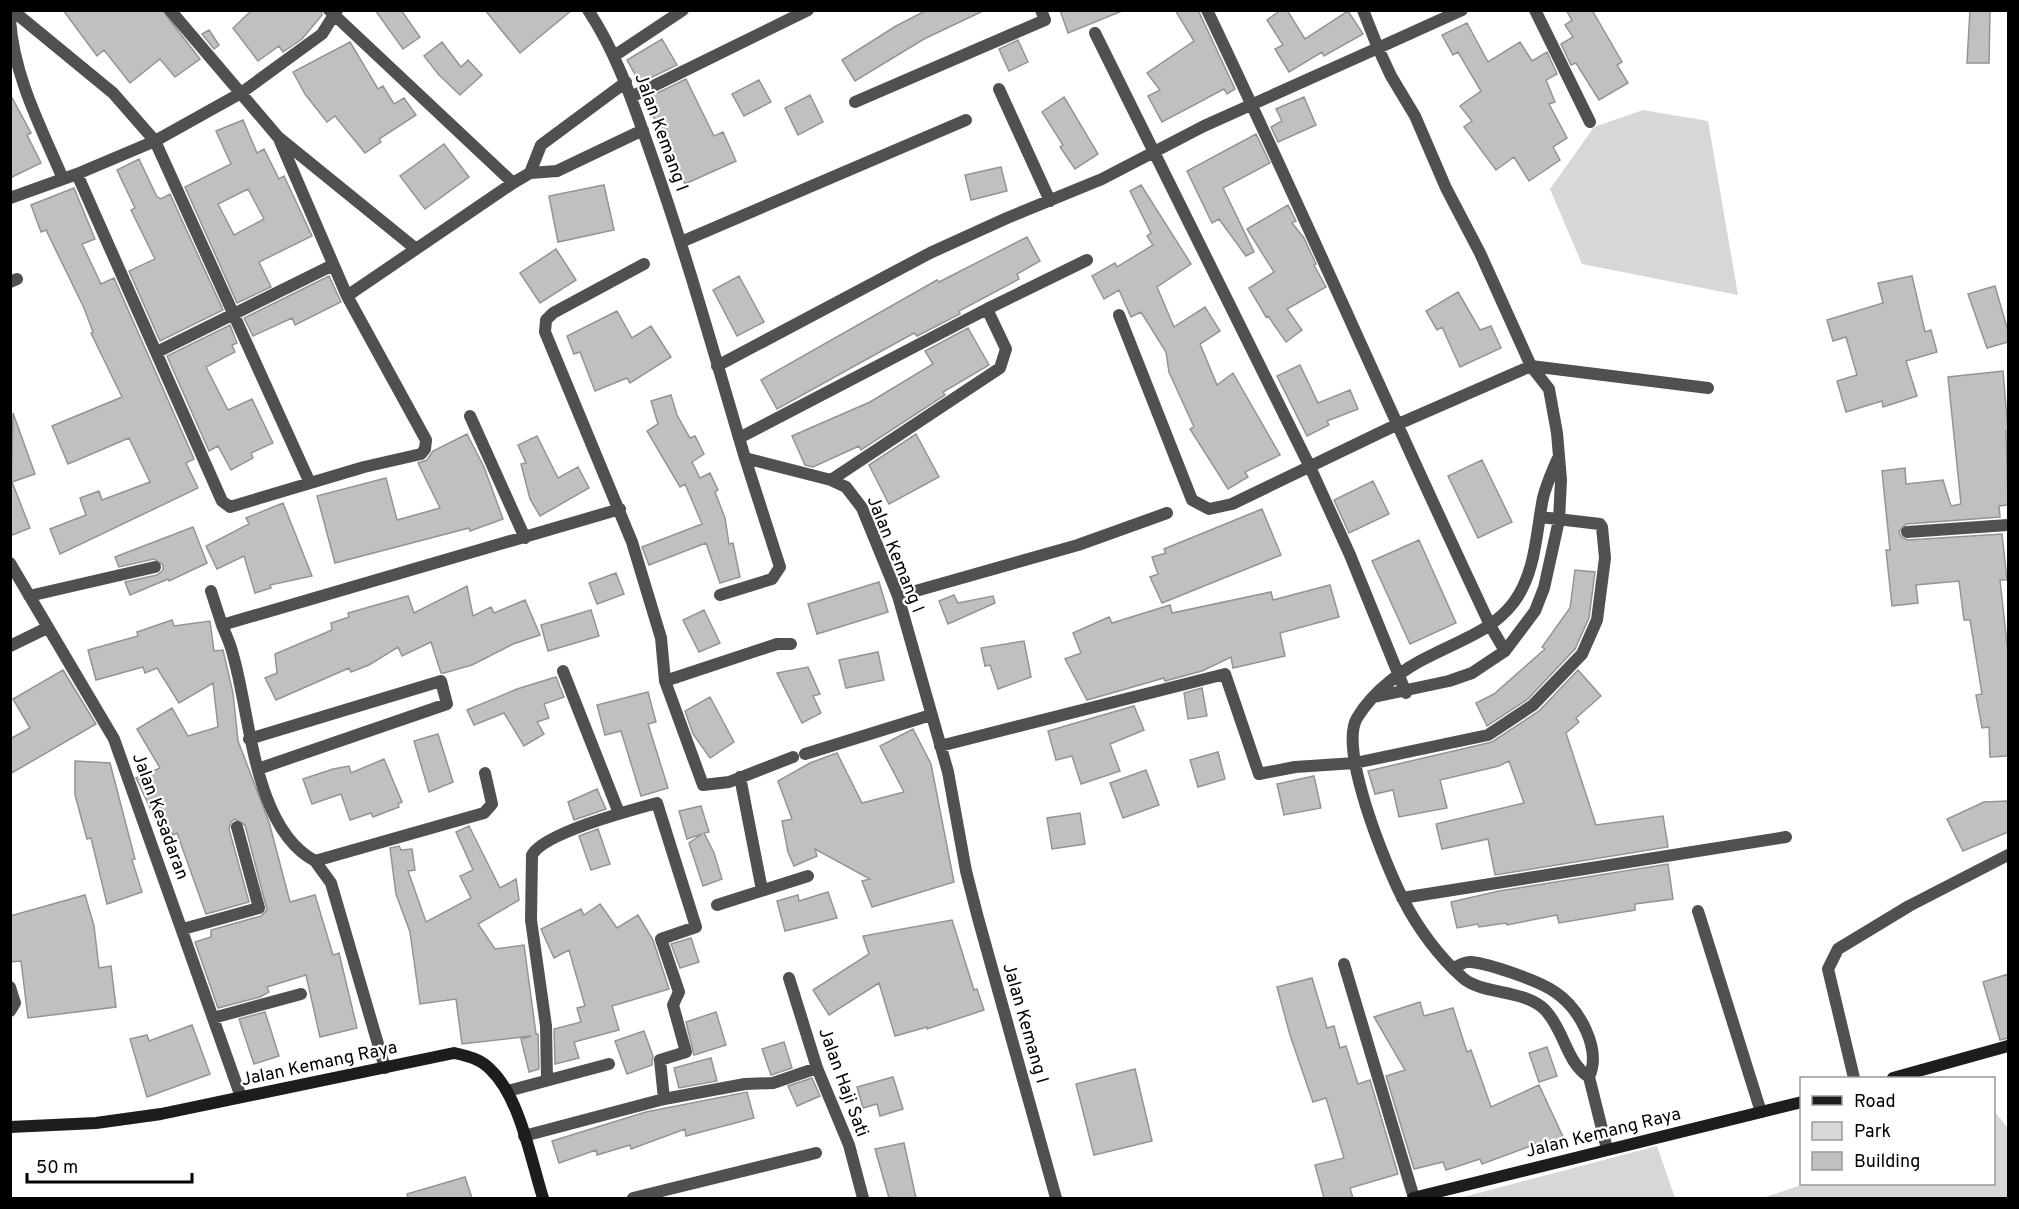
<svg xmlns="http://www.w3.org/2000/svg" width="2019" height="1209" viewBox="0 0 2019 1209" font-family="Overpass,sans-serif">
  <rect width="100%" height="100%" fill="#fff"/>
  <!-- green -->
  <path fill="#d7d7d7" d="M 1643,110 L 1708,121 L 1738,295 L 1582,264 L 1550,189 L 1594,127 Z
    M 1994,1111 L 2008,1128 L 2008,1198 L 1762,1198 L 1805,1184 L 1994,1184 Z
    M 1657,1146 L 1675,1198 L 1459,1198 Z"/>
  <!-- building -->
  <path fill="#c0c0c0" stroke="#949494" stroke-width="1.5" fill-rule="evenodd" d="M 63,10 L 162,10 L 200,59 L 175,77 L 160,59 L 130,83 L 104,50 L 97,56 Z
    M 252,10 L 321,10 L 322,15 L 302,39 L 283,52 L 279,46 L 258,61 L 233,28 Z
    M 375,10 L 401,10 L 420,37 L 403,49 Z
    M 485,10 L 572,10 L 520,53 Z
    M 927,10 L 985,10 L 924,39 L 855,81 L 842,60 L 896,26 Z
    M 1060,10 L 1122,10 L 1122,11 L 1068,33 Z
    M 1175,10 L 1198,10 L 1235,89 L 1227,94 L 1224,89 L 1162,122 L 1148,96 L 1160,90 L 1147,73 L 1194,41 Z
    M 1281,10 L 1287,10 L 1305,39 L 1348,11 L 1363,34 L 1324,56 L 1322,52 L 1289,72 L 1275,49 L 1283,45 L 1267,20 Z
    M 1566,10 L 1592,10 L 1622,62 L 1617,65 L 1628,83 L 1599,100 L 1576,63 L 1571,65 L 1561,44 L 1573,37 L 1565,25 L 1572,20 Z
    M 1970,10 L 1990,10 L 1989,63 L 1967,63 Z
    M 1467,23 L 1488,62 L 1520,42 L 1532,61 L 1547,52 L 1557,74 L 1546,80 L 1555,102 L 1549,104 L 1567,138 L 1553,147 L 1560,160 L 1529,181 L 1514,157 L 1496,170 L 1464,127 L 1472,121 L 1460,106 L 1481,91 L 1458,52 L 1453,55 L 1442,35 Z
    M 209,30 L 219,45 L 214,49 L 202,34 Z
    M 662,39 L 677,65 L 640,83 L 627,60 Z
    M 1018,40 L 1028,62 L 1009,71 L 999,49 Z
    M 350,42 L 378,89 L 383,86 L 394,104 L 404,98 L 416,115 L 379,139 L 381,142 L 365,153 L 335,116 L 327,122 L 305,94 L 293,72 Z
    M 442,42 L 461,67 L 468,60 L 482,75 L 460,95 L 439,75 L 424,56 Z
    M 686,79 L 714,136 L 723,132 L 736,161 L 685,184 L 648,105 L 652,103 L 649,97 Z
    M 759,80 L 771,102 L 744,116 L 732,94 Z
    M 10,94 L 31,133 L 27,135 L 41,163 L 10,178 Z
    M 810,95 L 823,122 L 798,135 L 785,108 Z
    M 1064,97 L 1098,154 L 1075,169 L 1060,147 L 1063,145 L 1042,112 Z
    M 1304,97 L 1316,125 L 1278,142 L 1271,127 L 1282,121 L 1276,109 Z
    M 243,120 L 257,153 L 264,149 L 279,179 L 284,176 L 312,236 L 259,262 L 271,287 L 237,303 L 185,187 L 231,164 L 216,131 ZM 248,189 L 264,219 L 234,235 L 218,204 Z
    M 1256,134 L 1270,163 L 1223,188 L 1254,252 L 1246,256 L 1219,219 L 1212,223 L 1187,171 Z
    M 444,144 L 469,177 L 425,209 L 400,176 Z
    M 139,159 L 157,197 L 161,199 L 170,194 L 223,310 L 160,341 L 129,271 L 155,259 L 131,210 L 135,208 L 117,170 Z
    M 1001,167 L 1007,191 L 971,200 L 965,175 Z
    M 604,185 L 614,230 L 558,242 L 549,196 Z
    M 1141,185 L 1191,264 L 1157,287 L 1174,327 L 1205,307 L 1220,331 L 1200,344 L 1217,385 L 1233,373 L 1280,455 L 1245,472 L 1248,477 L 1228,489 L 1190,429 L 1194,427 L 1169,372 L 1166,352 L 1141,312 L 1131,317 L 1119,290 L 1104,299 L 1092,276 L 1115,263 L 1117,267 L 1153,245 L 1147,236 L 1151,233 L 1130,191 Z
    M 74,188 L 95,239 L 82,244 L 101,284 L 114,278 L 194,459 L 186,463 L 198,488 L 60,554 L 50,529 L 86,515 L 80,498 L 99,491 L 102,500 L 150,482 L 129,438 L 68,464 L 52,426 L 122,397 L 91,333 L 93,332 L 84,308 L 46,230 L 41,232 L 31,205 Z
    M 1288,205 L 1296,221 L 1292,223 L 1304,238 L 1316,264 L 1314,265 L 1326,287 L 1287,309 L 1302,330 L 1286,342 L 1268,316 L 1266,317 L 1249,288 L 1274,272 L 1247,229 Z
    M 1027,237 L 1040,261 L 1017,274 L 1019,279 L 959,311 L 960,314 L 917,336 L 914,333 L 777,409 L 761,380 L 937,280 L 939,282 Z
    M 556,249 L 576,280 L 540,303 L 520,273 Z
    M 329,276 L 341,302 L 295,325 L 292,318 L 253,336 L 244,318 Z
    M 739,276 L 764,322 L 737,336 L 713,290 Z
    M 1912,276 L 1925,332 L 1931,330 L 1937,352 L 1906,361 L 1917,396 L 1883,407 L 1882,401 L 1846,412 L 1837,381 L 1857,375 L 1846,337 L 1833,341 L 1827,320 L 1883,303 L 1878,283 Z
    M 1995,286 L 2008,331 L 2008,342 L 1987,348 L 1968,294 Z
    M 1458,292 L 1480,330 L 1491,326 L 1501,348 L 1460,367 L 1442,327 L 1437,330 L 1426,311 Z
    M 617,311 L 632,338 L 651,326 L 671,357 L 630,383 L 627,378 L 595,391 L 580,352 L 574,354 L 567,336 Z
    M 230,325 L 237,343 L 232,345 L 235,352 L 206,367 L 228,410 L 252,399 L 273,443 L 251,453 L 253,458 L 231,470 L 218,446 L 209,451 L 167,356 Z
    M 968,328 L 989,365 L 943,392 L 945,395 L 861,450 L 859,446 L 813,467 L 805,465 L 792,436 L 870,402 L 933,364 L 925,351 Z
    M 1300,365 L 1318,403 L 1350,390 L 1358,409 L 1327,421 L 1329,425 L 1307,436 L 1277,376 Z
    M 2003,371 L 2008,431 L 2006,431 L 2008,505 L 1999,506 L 2000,517 L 1906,524 L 1899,532 L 1901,537 L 1908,540 L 2002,534 L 2007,580 L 2000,580 L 2008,653 L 2008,756 L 1990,757 L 1989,727 L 1982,728 L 1976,695 L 1982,694 L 1970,620 L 1964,620 L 1959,581 L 1916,585 L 1918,603 L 1892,606 L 1886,550 L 1890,550 L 1882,471 L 1905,468 L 1906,484 L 1943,480 L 1951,506 L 1961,504 L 1948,377 Z
    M 671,395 L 677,415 L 690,438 L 695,436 L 704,454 L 692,462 L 700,478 L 710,473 L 718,490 L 715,492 L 725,518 L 729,544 L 733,543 L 740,577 L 720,583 L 706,543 L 649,565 L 642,547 L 702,524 L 685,484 L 680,487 L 647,431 L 658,424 L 651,401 Z
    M 13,413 L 35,474 L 12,482 L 30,528 L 10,536 Z
    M 467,434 L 484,467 L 503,519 L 470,531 L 469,528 L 335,563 L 317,496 L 386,478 L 397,520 L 440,508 L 418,463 L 427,460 L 433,451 Z
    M 916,434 L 939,477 L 889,504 L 869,465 Z
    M 537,436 L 558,478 L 578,467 L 589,488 L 540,516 L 530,499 L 521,464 L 526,463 L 518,445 Z
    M 1482,460 L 1512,522 L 1478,538 L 1448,476 Z
    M 1373,481 L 1389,514 L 1349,533 L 1334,500 Z
    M 283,503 L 312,576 L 270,585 L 271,588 L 255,593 L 244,556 L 217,569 L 206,546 L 249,524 L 246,518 Z
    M 1262,509 L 1281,555 L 1162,603 L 1150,577 L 1158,574 L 1152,557 L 1166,553 L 1164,549 Z
    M 193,527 L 207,563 L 169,581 L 168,579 L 130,595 L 125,582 L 157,575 L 163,570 L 163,565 L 154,559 L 119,567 L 115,557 Z
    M 1419,540 L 1456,623 L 1410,644 L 1372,561 Z
    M 1575,570 L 1595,572 L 1589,618 L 1575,649 L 1528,699 L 1487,726 L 1476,703 L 1494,694 L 1545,649 L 1542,647 L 1570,608 Z
    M 616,573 L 624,594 L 597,604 L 589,583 Z
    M 879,582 L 888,612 L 817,634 L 808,604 Z
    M 1330,585 L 1339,617 L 1280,633 L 1285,656 L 1233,668 L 1231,657 L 1202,671 L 1165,681 L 1164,678 L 1087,700 L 1065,659 L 1081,653 L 1073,633 L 1109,617 L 1112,623 L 1170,605 L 1172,613 L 1271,592 L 1273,600 Z
    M 467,586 L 473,616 L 491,607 L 494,613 L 525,600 L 540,635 L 513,644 L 472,665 L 444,673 L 441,673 L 431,642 L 402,656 L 398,647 L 369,665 L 351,672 L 349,668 L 276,700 L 265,678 L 277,673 L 275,654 L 332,630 L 331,623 L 349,617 L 348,613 L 408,596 L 414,613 Z
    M 954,595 L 958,603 L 993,596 L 995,603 L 948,624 L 939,601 Z
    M 591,610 L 599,636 L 548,651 L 541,625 Z
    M 704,610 L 720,643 L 699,652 L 683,620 Z
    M 172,620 L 174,626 L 210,621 L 214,651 L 223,650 L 233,693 L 238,741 L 269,822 L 290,902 L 315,895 L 333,955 L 339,953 L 357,1028 L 320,1037 L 306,975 L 267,987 L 269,992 L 260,997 L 218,1008 L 195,942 L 211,937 L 211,930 L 261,916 L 267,910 L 245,825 L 235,819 L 231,822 L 229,829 L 249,902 L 206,914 L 177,833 L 173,835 L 166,821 L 158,825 L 136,778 L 160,768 L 137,729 L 172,708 L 188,736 L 218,727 L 213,683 L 179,703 L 157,668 L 145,673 L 143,667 L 96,680 L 88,650 L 138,636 L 137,632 Z
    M 1024,641 L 1031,677 L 998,689 L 990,665 L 985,666 L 981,648 Z
    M 878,652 L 884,680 L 846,688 L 839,660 Z
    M 808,667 L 820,694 L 813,696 L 821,713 L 802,723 L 777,673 Z
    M 63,670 L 96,724 L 10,774 L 10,739 L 30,728 L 13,699 Z
    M 1578,670 L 1601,696 L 1576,718 L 1579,722 L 1566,733 L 1596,825 L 1663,816 L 1668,847 L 1495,875 L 1488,839 L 1442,849 L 1436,824 L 1524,803 L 1509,761 L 1499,766 L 1440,780 L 1447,808 L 1399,817 L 1393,790 L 1375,794 L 1368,771 L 1492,742 L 1539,711 Z
    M 556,677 L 564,697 L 544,704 L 549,718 L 537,722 L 544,734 L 524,746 L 504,713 L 474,725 L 467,710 L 517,689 Z
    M 1202,688 L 1207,716 L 1188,719 L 1184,693 Z
    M 648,692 L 656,722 L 648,724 L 668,788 L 641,796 L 621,731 L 605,735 L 597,705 Z
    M 710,697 L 734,742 L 710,758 L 693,734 L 685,711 Z
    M 1134,706 L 1144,730 L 1110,744 L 1120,771 L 1081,784 L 1072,756 L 1056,760 L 1048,731 Z
    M 913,729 L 931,764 L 954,882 L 872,907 L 862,881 L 870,879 L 815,849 L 817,856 L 794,866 L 788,852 L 782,821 L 792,819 L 778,781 L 810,763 L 837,753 L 862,803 L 904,792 L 880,746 Z
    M 438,734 L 453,782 L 429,792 L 414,741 Z
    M 1218,752 L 1225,779 L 1198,787 L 1190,760 Z
    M 384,759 L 402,802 L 398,804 L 399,807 L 373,817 L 371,813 L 350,820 L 341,794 L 312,804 L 303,779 L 333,769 L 349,766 L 351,773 Z
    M 75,761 L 110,763 L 135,859 L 132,860 L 142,892 L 107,904 L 91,838 L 87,839 L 75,795 Z
    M 1146,770 L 1159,805 L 1123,818 L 1110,783 Z
    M 1314,776 L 1321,808 L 1284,815 L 1277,784 Z
    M 597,789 L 606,809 L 574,820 L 568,802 Z
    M 2008,801 L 2008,832 L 1963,851 L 1947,819 L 1984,802 Z
    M 701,806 L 709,832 L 704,833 L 714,853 L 722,879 L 703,886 L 689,843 L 702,834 L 687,839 L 679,811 Z
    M 1080,813 L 1085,844 L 1052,849 L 1047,818 Z
    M 469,826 L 500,888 L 516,879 L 519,900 L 478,924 L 495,949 L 524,945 L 536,1034 L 538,1034 L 539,1069 L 529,1072 L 521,1039 L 531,1036 L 462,1044 L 456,999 L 420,1004 L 410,932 L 396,894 L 390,848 L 399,846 L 401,850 L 412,849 L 415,870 L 408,871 L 426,922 L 471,898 L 460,876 L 473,870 L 456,832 Z
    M 598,829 L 610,864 L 591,870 L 579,836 Z
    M 1668,864 L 1673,899 L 1635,904 L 1635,910 L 1559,923 L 1557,915 L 1507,925 L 1506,923 L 1479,927 L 1478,924 L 1457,928 L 1451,902 L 1499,891 Z
    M 828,892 L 837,918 L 785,931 L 777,901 L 798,895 L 799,901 Z
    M 85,895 L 94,926 L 99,968 L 111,966 L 116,1007 L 28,1018 L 21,961 L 10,962 L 10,916 Z
    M 600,904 L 617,928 L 638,915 L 653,940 L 669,989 L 612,1006 L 619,1030 L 574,1042 L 579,1058 L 555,1064 L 554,1029 L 581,1022 L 577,1008 L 585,1006 L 569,950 L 554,958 L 541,929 L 581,909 L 584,915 Z
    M 952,920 L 974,990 L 977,989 L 984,1010 L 927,1029 L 927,1027 L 895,1036 L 879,983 L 829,1015 L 813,990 L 869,954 L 863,936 Z
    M 691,938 L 699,962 L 680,968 L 671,944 Z
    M 2008,974 L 2008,1038 L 2000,1040 L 1983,982 Z
    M 1312,978 L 1327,1028 L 1334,1026 L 1340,1048 L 1346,1046 L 1358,1084 L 1370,1080 L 1398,1174 L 1350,1188 L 1353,1198 L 1324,1198 L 1315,1165 L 1344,1158 L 1326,1098 L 1313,1102 L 1290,1035 L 1277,987 Z
    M 1420,1002 L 1424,1016 L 1453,1008 L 1467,1052 L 1471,1050 L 1491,1107 L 1539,1085 L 1564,1139 L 1539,1151 L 1536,1144 L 1482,1164 L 1480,1159 L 1446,1170 L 1443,1162 L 1414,1169 L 1386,1076 L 1405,1070 L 1374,1017 Z
    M 265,1012 L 279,1056 L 254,1064 L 239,1019 Z
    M 716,1012 L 726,1045 L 694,1055 L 686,1022 Z
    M 192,1025 L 210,1074 L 147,1097 L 130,1039 L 147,1035 L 149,1041 Z
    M 644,1031 L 653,1056 L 652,1065 L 627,1074 L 615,1041 Z
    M 784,1042 L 792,1068 L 771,1075 L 762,1049 Z
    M 1547,1047 L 1557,1076 L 1539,1082 L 1529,1053 Z
    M 711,1058 L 717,1081 L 679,1088 L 674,1068 Z
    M 1135,1069 L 1152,1141 L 1094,1155 L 1076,1084 Z
    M 893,1077 L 903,1109 L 880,1116 L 877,1104 L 863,1108 L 857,1087 Z
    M 812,1078 L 820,1096 L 797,1106 L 788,1086 Z
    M 747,1092 L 754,1118 L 686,1136 L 685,1129 L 631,1149 L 630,1145 L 597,1155 L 596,1150 L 559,1163 L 552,1141 L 646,1112 Z
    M 904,1143 L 916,1198 L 889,1198 L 875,1149 Z
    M 465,1177 L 472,1198 L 408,1198 L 407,1194 Z"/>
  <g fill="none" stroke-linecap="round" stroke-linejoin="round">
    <!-- street -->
    <path stroke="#505050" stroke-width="12" d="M 12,10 L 113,93 L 155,141 L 310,483
      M 170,10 L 278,137 L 416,249
      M 329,10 L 513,183
      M 588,10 C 618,55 634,106 652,157 C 687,256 715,357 745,458 L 831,480 L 846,487 L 862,508 L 898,596 L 948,772 L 966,871 L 978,918 L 1056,1198
      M 1207,10 C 1305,215 1394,422 1491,627 L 1505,651
      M 1363,10 L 1378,48 L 1462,10
      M 1535,10 L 1590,122
      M 10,20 C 14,77 41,127 63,179
      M 1095,33 L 1310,467 L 1350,555 L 1406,693
      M 614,56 L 683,10
      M 999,89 L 1050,201
      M 631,97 L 808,10
      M 855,102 L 1045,20 L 1041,10
      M 280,141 L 347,296
      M 530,173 L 541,145 L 626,82
      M 77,174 L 222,501 L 230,507 L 364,467 L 421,454 L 425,449 L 426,440 L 347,296 L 513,183 L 530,173 L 557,171 L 643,130
      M 10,198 L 77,174 L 155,141 L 241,93 L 322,34 L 337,10
      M 681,242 L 966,120
      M 644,264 L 553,313 L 546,320 L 545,332 L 632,542 L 661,638 L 665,681 L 703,785 L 729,782 L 793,757
      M 10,282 L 17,279
      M 1119,315 L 1192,500 L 1209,509 L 1232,504 L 1396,425 L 1531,366 L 1708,388
      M 157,352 L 333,265
      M 717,366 L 930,253 L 1007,218 L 1102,179 L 1204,126 L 1378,48 L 1391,76 L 1415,116 L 1446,188 L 1480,253 L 1531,366 L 1549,389 L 1557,433 L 1561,480 L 1559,520 L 1544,588 L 1535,611 L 1505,651 L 1472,673 L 1449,681 L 1374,697
      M 470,416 L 525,538
      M 739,438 L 987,309 L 1087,260
      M 1557,460 C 1552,472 1546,485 1543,498 C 1536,533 1536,572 1514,602 C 1493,630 1463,639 1432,655 C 1404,668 1373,691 1357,718 C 1338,749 1386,866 1403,899 C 1417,927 1439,957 1463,978 C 1482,995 1527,989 1546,1011 C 1565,1032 1566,1062 1589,1077
      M 831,480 L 1000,368 L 1006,349 L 987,309
      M 1907,532 L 2008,525
      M 10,563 L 114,739 L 241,1097
      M 211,591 L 222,625
      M 720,595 L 772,579 L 780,567 L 745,458
      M 29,596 L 155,567
      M 898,596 L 1078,545 L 1167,513
      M 10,646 L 47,628
      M 563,671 L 619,813
      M 665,681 L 777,644 L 791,644
      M 249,739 L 441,681 L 447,704 L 258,769
      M 940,746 L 1225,674 L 1259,774 L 1295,767 L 1355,763 L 1488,735 L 1533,705 L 1582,654 L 1597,620 L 1605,558 L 1602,527 L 1600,524 L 1540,517
      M 805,754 L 931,715
      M 485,773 L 492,804 L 484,813 L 315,861 C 253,828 251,716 233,655 C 231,645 226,635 222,625 L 620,509
      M 740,777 L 762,890
      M 315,861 L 331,883 L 385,1068
      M 1402,898 L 1786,837
      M 717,905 L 808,876
      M 1698,911 L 1761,1112
      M 183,929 L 259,908 L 237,827
      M 1344,964 L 1414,1198
      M 1454,968 C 1459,965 1466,961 1471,962 C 1490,964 1540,981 1555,992 C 1579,1008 1602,1049 1589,1077 L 1607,1149
      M 789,978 L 817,1068 L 849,1145 L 863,1198
      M 10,987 L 15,1003 L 10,1011
      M 213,1018 L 301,994
      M 1854,1078 L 1828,969 L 1838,949 L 1909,906 L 2008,855
      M 547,1079 L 546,1026 L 531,920 L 532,855 C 544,833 631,810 657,803 L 696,927 L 661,939 L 679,992 L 673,1005 L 686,1052 L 660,1060 L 664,1099
      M 508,1091 L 609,1064
      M 524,1136 L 664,1099 L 745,1084 L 773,1083 L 817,1068
      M 633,1198 L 816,1153"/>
    <!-- secondary -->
    <path stroke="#1d1d1d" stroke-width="12" d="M 1893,1078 L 2008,1046
      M 10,1127 L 96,1123 L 161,1114 L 454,1053 C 468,1056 481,1059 491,1070 C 520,1098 531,1160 543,1198
      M 1413,1198 L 1802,1102"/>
  </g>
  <g text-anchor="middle" stroke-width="4.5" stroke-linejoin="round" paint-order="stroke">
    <!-- street labels -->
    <g font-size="18" fill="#000" stroke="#fff">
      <text transform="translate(662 132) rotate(70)" y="6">Jalan Kemang I</text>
      <text transform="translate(896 554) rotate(68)" y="6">Jalan Kemang I</text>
      <text transform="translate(161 816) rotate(70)" y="6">Jalan Kesadaran</text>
      <text transform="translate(1026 1023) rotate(74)" y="6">Jalan Kemang I</text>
      <text transform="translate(319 1063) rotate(-12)" y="6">Jalan Kemang Raya</text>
      <text transform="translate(844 1082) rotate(70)" y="6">Jalan Haji Sati</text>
      <text transform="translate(1603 1132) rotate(-14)" y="6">Jalan Kemang Raya</text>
    </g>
  </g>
  <!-- border -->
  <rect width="2019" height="1209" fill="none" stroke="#000000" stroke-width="24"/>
  <!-- legend -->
  <rect x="1800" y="1077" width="195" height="108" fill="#ffffff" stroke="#999999" stroke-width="1.5"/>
  <rect x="1812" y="1096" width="30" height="9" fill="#1d1d1d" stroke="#999999" stroke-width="1.5"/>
  <text x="1854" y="1107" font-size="18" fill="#000000">Road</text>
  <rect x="1812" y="1122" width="30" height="18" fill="#d7d7d7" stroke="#999999" stroke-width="1.5"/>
  <text x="1854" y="1137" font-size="18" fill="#000000">Park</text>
  <rect x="1812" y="1152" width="30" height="18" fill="#c0c0c0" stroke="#999999" stroke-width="1.5"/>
  <text x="1854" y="1167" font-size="18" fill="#000000">Building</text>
  <!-- scale -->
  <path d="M27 1173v9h165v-9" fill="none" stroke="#000000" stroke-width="3"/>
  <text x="36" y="1173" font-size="18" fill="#000000" stroke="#ffffff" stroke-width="4.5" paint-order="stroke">50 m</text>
</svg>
